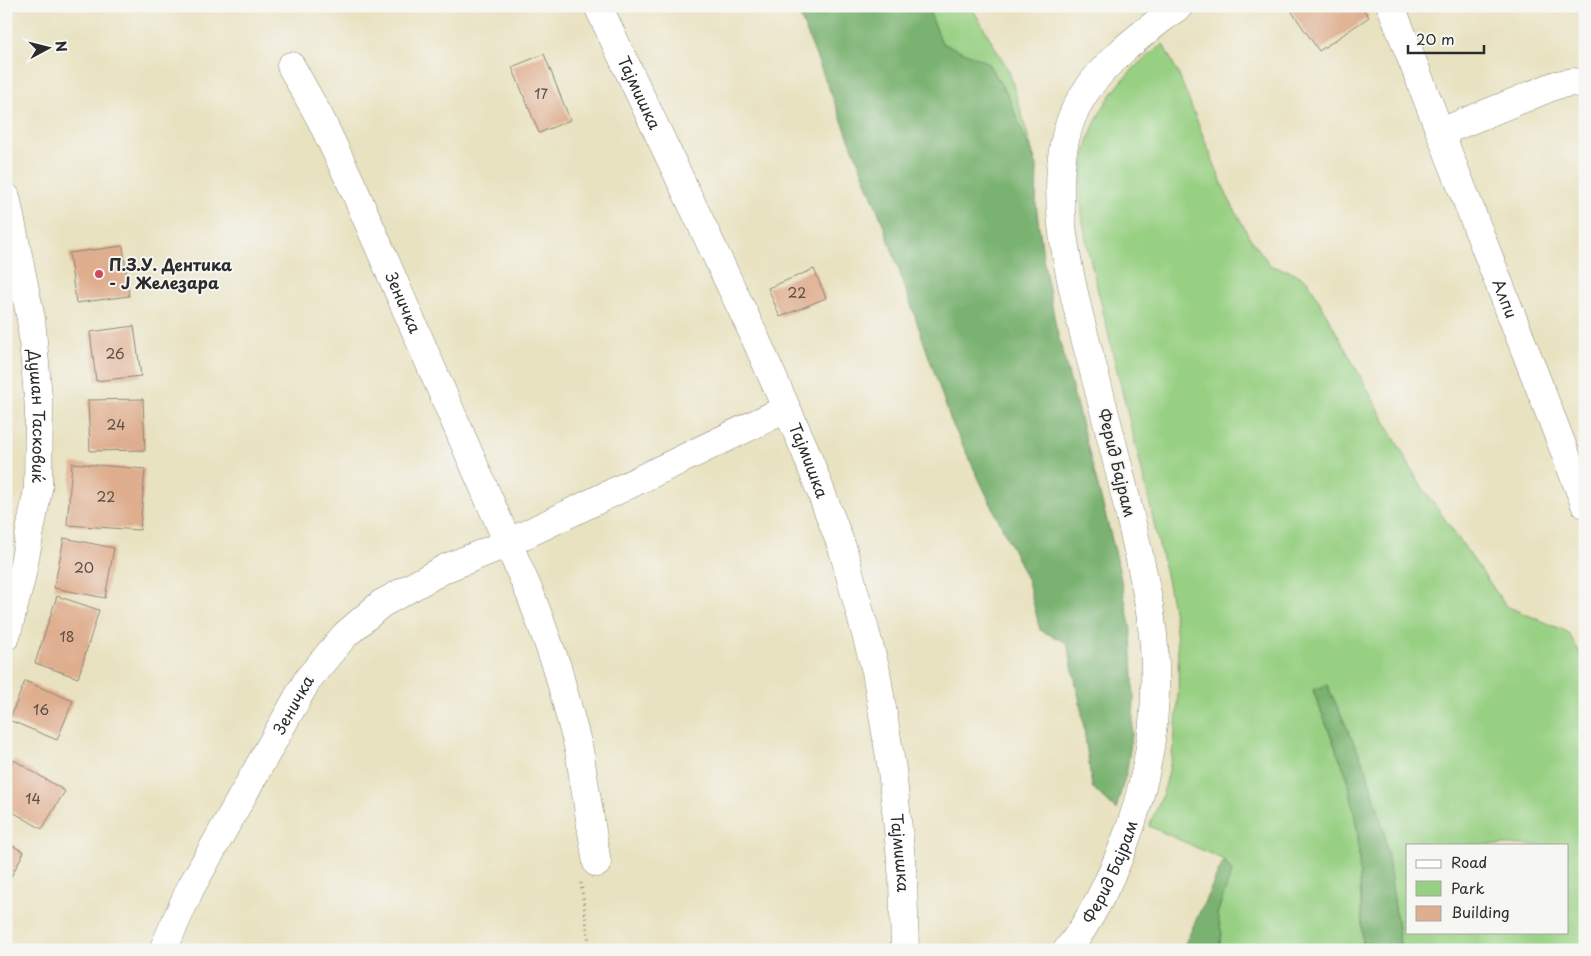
<svg xmlns="http://www.w3.org/2000/svg" width="1591" height="956" viewBox="0 0 1591 956" font-family="'Playpen Sans',sans-serif">
  <rect width="100%" height="100%" fill="#f6f6f2"/>
  <filter id="ink" filterUnits="userSpaceOnUse"><feTurbulence type="fractalNoise" baseFrequency=".02" numOctaves="2"/><feDisplacementMap in="SourceGraphic" scale="10" xChannelSelector="R" yChannelSelector="G"/><feConvolveMatrix kernelMatrix="1 2 1 2 8 2 1 2 1" color-interpolation-filters="sRGB"/></filter>
  <filter id="wash" filterUnits="userSpaceOnUse"><feTurbulence type="fractalNoise" baseFrequency=".0096" numOctaves="4" result="noise"/><feDisplacementMap in="SourceGraphic" scale="20" xChannelSelector="R" yChannelSelector="G"/><feGaussianBlur stdDeviation="1.12" result="paint"/><feColorMatrix in="noise" values="0 0 0 0 0 0 0 0 0 0 0 0 0 0 0 0 0 1.4 0 .05"/><feComposite in="paint" operator="in"/></filter>
  <g filter="url(#wash)">
    <rect width="100%" height="100%" fill="#e9e2c1"/>
    <!-- green -->
    <path fill="#98d083" stroke="#627e57" fill-rule="evenodd" d="M 927,6 L 971,6 L 1009,71 L 1037,167 L 1007,94 L 987,62 L 942,44 Z
      M 1163,44 L 1178,73 L 1227,196 L 1250,238 L 1271,266 L 1293,272 L 1308,281 L 1418,481 L 1506,606 L 1568,632 L 1585,662 L 1585,950 L 1401,950 L 1384,831 L 1366,769 L 1327,685 L 1313,691 L 1348,779 L 1358,834 L 1363,950 L 1218,950 L 1222,934 L 1217,914 L 1232,871 L 1224,860 L 1149,826 C 1155,812 1162,798 1166,783 C 1178,737 1182,670 1175,623 C 1171,594 1164,565 1157,537 C 1141,461 1120,387 1103,311 C 1093,268 1078,222 1081,177 C 1085,121 1119,75 1163,44 ZM 1407,845 L 1567,845 L 1567,932 L 1407,932 Z"/>
    <!-- forest -->
    <path fill="#7ab271" stroke="#526e4e" d="M 796,6 L 927,6 L 942,43 L 987,62 L 1007,94 L 1037,167 L 1036,204 L 1044,263 L 1056,327 L 1116,555 L 1131,630 L 1134,701 L 1132,735 L 1127,770 L 1116,810 L 1092,787 L 1081,707 L 1067,643 L 1040,630 L 1028,581 L 951,421 L 882,221 Z
      M 1327,685 L 1366,769 L 1384,831 L 1401,950 L 1363,950 L 1358,834 L 1348,779 L 1313,690 Z
      M 1224,860 L 1232,871 L 1217,914 L 1222,934 L 1218,950 L 1182,950 Z"/>
    <g id="blocks">
      <!-- building -->
      <path fill="#dfae8f" d="M 1288,6 L 1361,6 L 1369,17 L 1319,51 Z
        M 544,54 L 570,120 L 539,133 L 512,67 Z
        M 123,246 L 129,296 L 76,303 L 69,253 Z
        M 814,269 L 826,298 L 780,317 L 768,288 Z
        M 134,326 L 141,376 L 96,381 L 90,332 Z
        M 143,399 L 145,450 L 90,451 L 88,400 Z
        M 72,463 L 145,469 L 140,530 L 67,525 Z
        M 64,538 L 114,548 L 105,598 L 54,588 Z
        M 57,596 L 99,610 L 78,678 L 35,663 Z
        M 25,681 L 73,701 L 57,740 L 9,720 Z
        M 14,760 L 65,791 L 42,829 L 6,808 L 6,772 Z
        M 6,842 L 24,852 L 6,886 Z"/>
    </g>
  </g>
  <g filter="url(#ink)">
    <use href="#blocks" fill-opacity="0" stroke="#8a8676" stroke-width="1"/>
    <g fill="none" stroke-linecap="round" stroke-linejoin="round">
      <!-- minor casing -->
      <g stroke="#8a8676" stroke-width="29">
        <g id="minor">
          <path id="s1" d="M 598,6 L 752,331 L 805,450 L 843,550 L 876,671 L 892,770 L 903,879 L 905,950"/>
          <path id="s2" d="M 1391,6 L 1585,504"/>
          <path id="s3" d="M 291,66 L 320,118 L 352,185 L 531,596 L 557,667 L 579,750 L 597,863"/>
          <path d="M 1441,132 L 1556,85 L 1574,82 L 1585,85"/>
          <path id="s4" d="M 6,197 L 31,319 L 39,408 L 38,489 L 21,579 L 6,636"/>
          <path id="s5" d="M 163,950 L 190,889 L 308,679 L 345,635 L 381,604 L 446,568 L 508,543 L 786,409"/>
        </g>
      </g>
      <!-- tertiary casing -->
      <g stroke="#8a8676" stroke-width="29">
        <g id="tertiary">
          <path id="s6" d="M 1067,950 C 1089,924 1111,878 1123,847 C 1145,790 1157,728 1155,666 C 1154,617 1142,568 1131,520 C 1117,460 1102,401 1086,342 C 1068,274 1044,177 1075,110 C 1095,68 1142,33 1179,6"/>
        </g>
      </g>
      <!-- path -->
      <path stroke="#8a8676" stroke-width="3" stroke-dasharray="1 4" stroke-linecap="butt" d="M 581,883 L 590,950"/>
      <!-- minor -->
      <use href="#minor" stroke="#fff" stroke-width="28"/>
      <!-- tertiary -->
      <use href="#tertiary" stroke="#fff" stroke-width="28"/>
    </g>
  </g>
  <!-- markers -->
  <circle fill="#d1495b" stroke="#f6f6f2" stroke-width="2" cx="99" cy="274" r="5"/>
  <g text-anchor="middle" stroke-width="4" stroke-linejoin="round" paint-order="stroke">
    <!-- number labels -->
    <g font-size="14" fill="#584c44">
      <text x="541" y="99">17</text>
      <text x="797" y="298">22</text>
      <text x="115" y="359">26</text>
      <text x="116" y="430">24</text>
      <text x="106" y="502">22</text>
      <text x="84" y="573">20</text>
      <text x="67" y="642">18</text>
      <text x="41" y="715">16</text>
      <text x="33" y="804">14</text>
    </g>
    <!-- street labels -->
    <g font-size="16" fill="#2b2b2b" stroke="#f6f6f2">
      <text dy="6" stroke="none"><textPath href="#s1" startOffset="96">Тајмишка</textPath></text>
      <text dy="6" stroke="none"><textPath href="#s2" startOffset="314">Алпи</textPath></text>
      <text dy="6" stroke="none"><textPath href="#s3" startOffset="262">Зеничка</textPath></text>
      <text dy="6" stroke="none"><textPath href="#s4" startOffset="222">Душан Тасковиќ</textPath></text>
      <text dy="6" stroke="none"><textPath href="#s1" startOffset="501">Тајмишка</textPath></text>
      <text transform="translate(1117 463) rotate(76)" y="6">Ферид Бајрам</text>
      <text dy="6" stroke="none"><textPath href="#s5" startOffset="278">Зеничка</textPath></text>
      <text dy="6" stroke="none"><textPath href="#s1" startOffset="906">Тајмишка</textPath></text>
      <text dy="6" stroke="none"><textPath href="#s6" startOffset="90">Ферид Бајрам</textPath></text>
    </g>
    <!-- poi labels -->
    <g font-size="16" font-weight="bold" fill="#2b2b2b" stroke="#f6f6f2" text-anchor="start">
      <text x="109" y="271">П.З.У. Дентика<tspan x="109" dy="18">- Ј Железара</tspan></text>
    </g>
  </g>
  <!-- margin -->
  <rect width="1591" height="956" fill="none" stroke="#f6f6f2" stroke-width="25"/>
  <!-- legend -->
  <rect x="1406" y="844" width="162" height="90" fill="#f6f6f2" stroke="#a5a5a2"/>
  <rect x="1416" y="860" width="25" height="8" fill="#ffffff" stroke="#a5a5a2"/>
  <text x="1451" y="868" font-size="15" fill="#2b2b2b">Road</text>
  <rect x="1416" y="881" width="25" height="15" fill="#98d083" stroke="#a5a5a2"/>
  <text x="1451" y="894" font-size="15" fill="#2b2b2b">Park</text>
  <rect x="1416" y="906" width="25" height="15" fill="#dfae8f" stroke="#a5a5a2"/>
  <text x="1451" y="918" font-size="15" fill="#2b2b2b">Building</text>
  <!-- north arrow -->
  <g transform="translate(48 48) rotate(83)" stroke="#f6f6f2" stroke-width="4" paint-order="stroke">
  <path d="M0-4L9 19L0 12L-9 19Z" fill="#2b2b2b"/>
  <text y="-8" font-size="14" font-weight="bold" text-anchor="middle" fill="#2b2b2b">N</text>
  </g>
  <!-- scale -->
  <path d="M1408 45v8h76v-8" fill="none" stroke="#2b2b2b" stroke-width="2.5"/>
  <text x="1416" y="45" font-size="15" fill="#2b2b2b" stroke="#f6f6f2" stroke-width="4" paint-order="stroke">20 m</text>
</svg>
